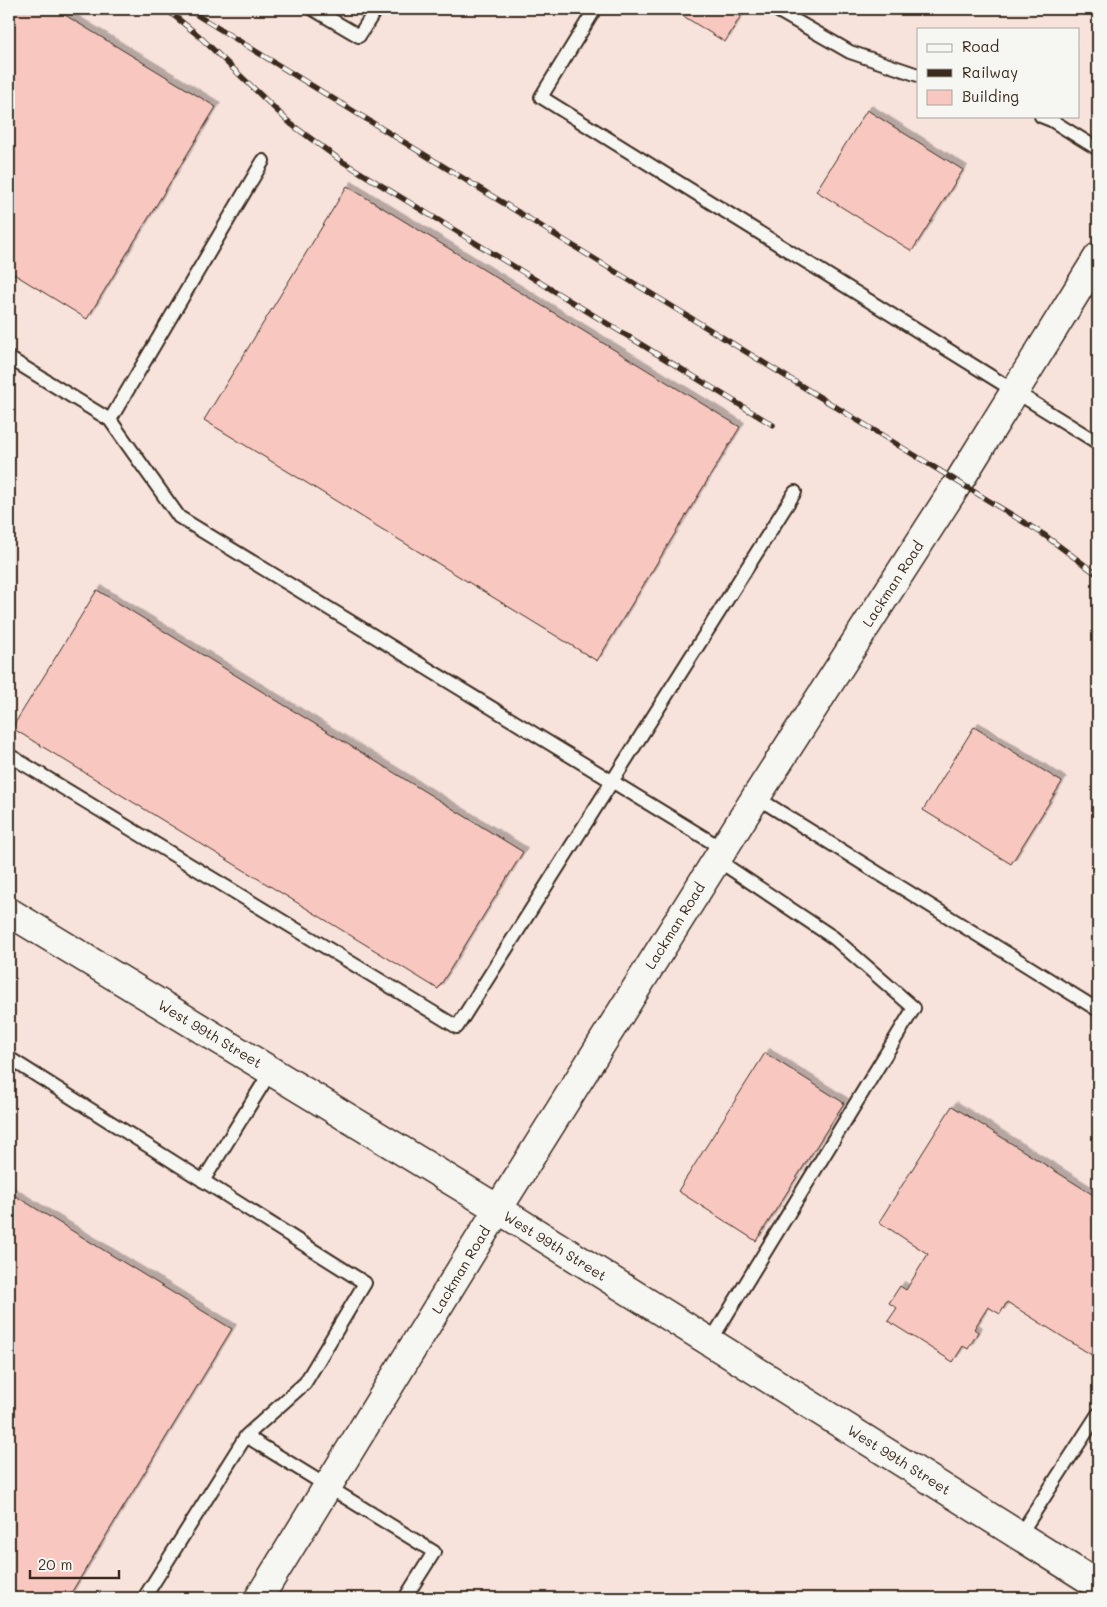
<svg xmlns="http://www.w3.org/2000/svg" width="1107" height="1607" viewBox="0 0 1107 1607" font-family="Mali,sans-serif">
  <defs>
    <filter id="shadow"><feDropShadow dx="4.5" dy="-4.5" stdDeviation="0" flood-color="#0004"/></filter>
  </defs>
  <rect width="100%" height="100%" fill="#f6ede8"/>
  <filter id="ink" filterUnits="userSpaceOnUse"><feTurbulence type="fractalNoise" baseFrequency=".02" numOctaves="2"/><feDisplacementMap in="SourceGraphic" scale="10" xChannelSelector="R" yChannelSelector="G"/><feConvolveMatrix kernelMatrix="1 2 1 2 8 2 1 2 1" color-interpolation-filters="sRGB"/></filter>
  <g filter="url(#ink)">
    <!-- built -->
    <path fill="#f7e2dc" fill-rule="evenodd" d="M 9,9 L 1098,9 L 1098,1598 L 9,1598 ZM 918,29 L 1078,29 L 1078,116 L 918,116 Z"/>
    <!-- building -->
    <path fill="#f8c8c0" stroke="#3b2a1e" filter="url(#shadow)" d="M 9,9 L 55,9 L 216,107 L 87,319 L 9,271 Z
      M 672,9 L 745,9 L 725,42 Z
      M 867,110 L 963,170 L 912,251 L 816,191 Z
      M 347,186 L 740,427 L 597,661 L 204,420 Z
      M 97,590 L 523,852 L 438,989 L 12,728 Z
      M 974,727 L 1062,782 L 1011,864 L 923,810 Z
      M 765,1053 L 844,1103 L 756,1241 L 678,1191 Z
      M 952,1106 L 1098,1198 L 1098,1359 L 1007,1302 L 1000,1314 L 988,1307 L 974,1329 L 978,1332 L 968,1349 L 963,1346 L 953,1362 L 888,1321 L 897,1308 L 889,1303 L 900,1286 L 906,1290 L 928,1254 L 879,1222 Z
      M 9,1192 L 232,1329 L 68,1598 L 21,1598 L 9,1591 Z"/>
    <g fill="none" stroke-linecap="round" stroke-linejoin="round">
      <!-- lane casing -->
      <g stroke="#3b2a1e" stroke-width="16">
        <path id="lane" d="M 313,9 L 359,36 L 376,9
          M 595,9 L 541,97 L 1098,443
          M 775,9 L 850,52 L 918,75
          M 1041,116 L 1051,120 L 1098,149
          M 263,161 L 110,420 L 179,517 L 723,849
          M 9,358 L 110,420
          M 9,755 L 457,1027 L 795,492
          M 756,797 L 1098,1010
          M 9,1058 L 365,1283 L 305,1383 L 246,1436
          M 203,1181 L 271,1071
          M 710,1342 L 914,1008 L 834,938 L 716,859
          M 1019,1536 L 1098,1414
          M 144,1598 L 246,1436 L 434,1552 L 405,1598"/>
      </g>
      <!-- secondary casing -->
      <g stroke="#3b2a1e" stroke-width="31">
        <path id="secondary" d="M 9,912 L 498,1209 L 1098,1585
          M 259,1598 L 498,1209 L 756,797 L 958,483 L 1098,257"/>
      </g>
      <!-- lane -->
      <use href="#lane" stroke="#f6f6f2" stroke-width="12"/>
      <!-- secondary -->
      <use href="#secondary" stroke="#f6f6f2" stroke-width="28"/>
      <!-- rail casing -->
      <g stroke="#3b2a1e" stroke-width="5.5">
        <path id="rail" d="M 166,9 L 199,36 L 291,124 L 340,160 L 773,425
          M 187,9 L 1043,534 L 1098,575"/>
      </g>
      <!-- rail -->
      <use href="#rail" stroke="#f6f6f2" stroke-width="4" stroke-dasharray="11" stroke-linecap="butt"/>
    </g>
  </g>
  <g text-anchor="middle" stroke-width="4" stroke-linejoin="round" paint-order="stroke">
    <!-- street labels -->
    <g font-size="14" fill="#3b2a1e" stroke="#f6f6f2">
      <text transform="translate(893 584) rotate(-57)" y="5">Lackman Road</text>
      <text transform="translate(675 926) rotate(-58)" y="5">Lackman Road</text>
      <text transform="translate(210 1034) rotate(31)" y="5">West 99th Street</text>
      <text transform="translate(555 1246) rotate(32)" y="5">West 99th Street</text>
      <text transform="translate(461 1270) rotate(-59)" y="5">Lackman Road</text>
      <text transform="translate(899 1460) rotate(32)" y="5">West 99th Street</text>
    </g>
  </g>
  <!-- margin -->
  <rect width="1107" height="1607" fill="none" stroke="#f6f6f2" stroke-width="30"/>
  <rect x="15" y="15" width="1077" height="1577" fill="none" stroke="#3b2a1e" stroke-width="2" filter="url(#ink)"/>
  <!-- legend -->
  <rect x="917" y="28" width="162" height="90" fill="#f6f6f2" stroke="#aba49d"/>
  <rect x="927" y="44" width="25" height="8" fill="#f6f6f2" stroke="#aba49d"/>
  <text x="962" y="52" font-size="15" fill="#3b2a1e">Road</text>
  <rect x="927" y="69" width="25" height="8" fill="#3b2a1e" stroke="#aba49d"/>
  <text x="962" y="78" font-size="15" fill="#3b2a1e">Railway</text>
  <rect x="927" y="90" width="25" height="15" fill="#f8c8c0" stroke="#aba49d"/>
  <text x="962" y="102" font-size="15" fill="#3b2a1e">Building</text>
  <!-- scale -->
  <path d="M30 1570v8h89v-8" fill="none" stroke="#3b2a1e" stroke-width="2.5"/>
  <text x="38" y="1570" font-size="15" fill="#3b2a1e" stroke="#f6f6f2" stroke-width="4" paint-order="stroke">20 m</text>
</svg>
